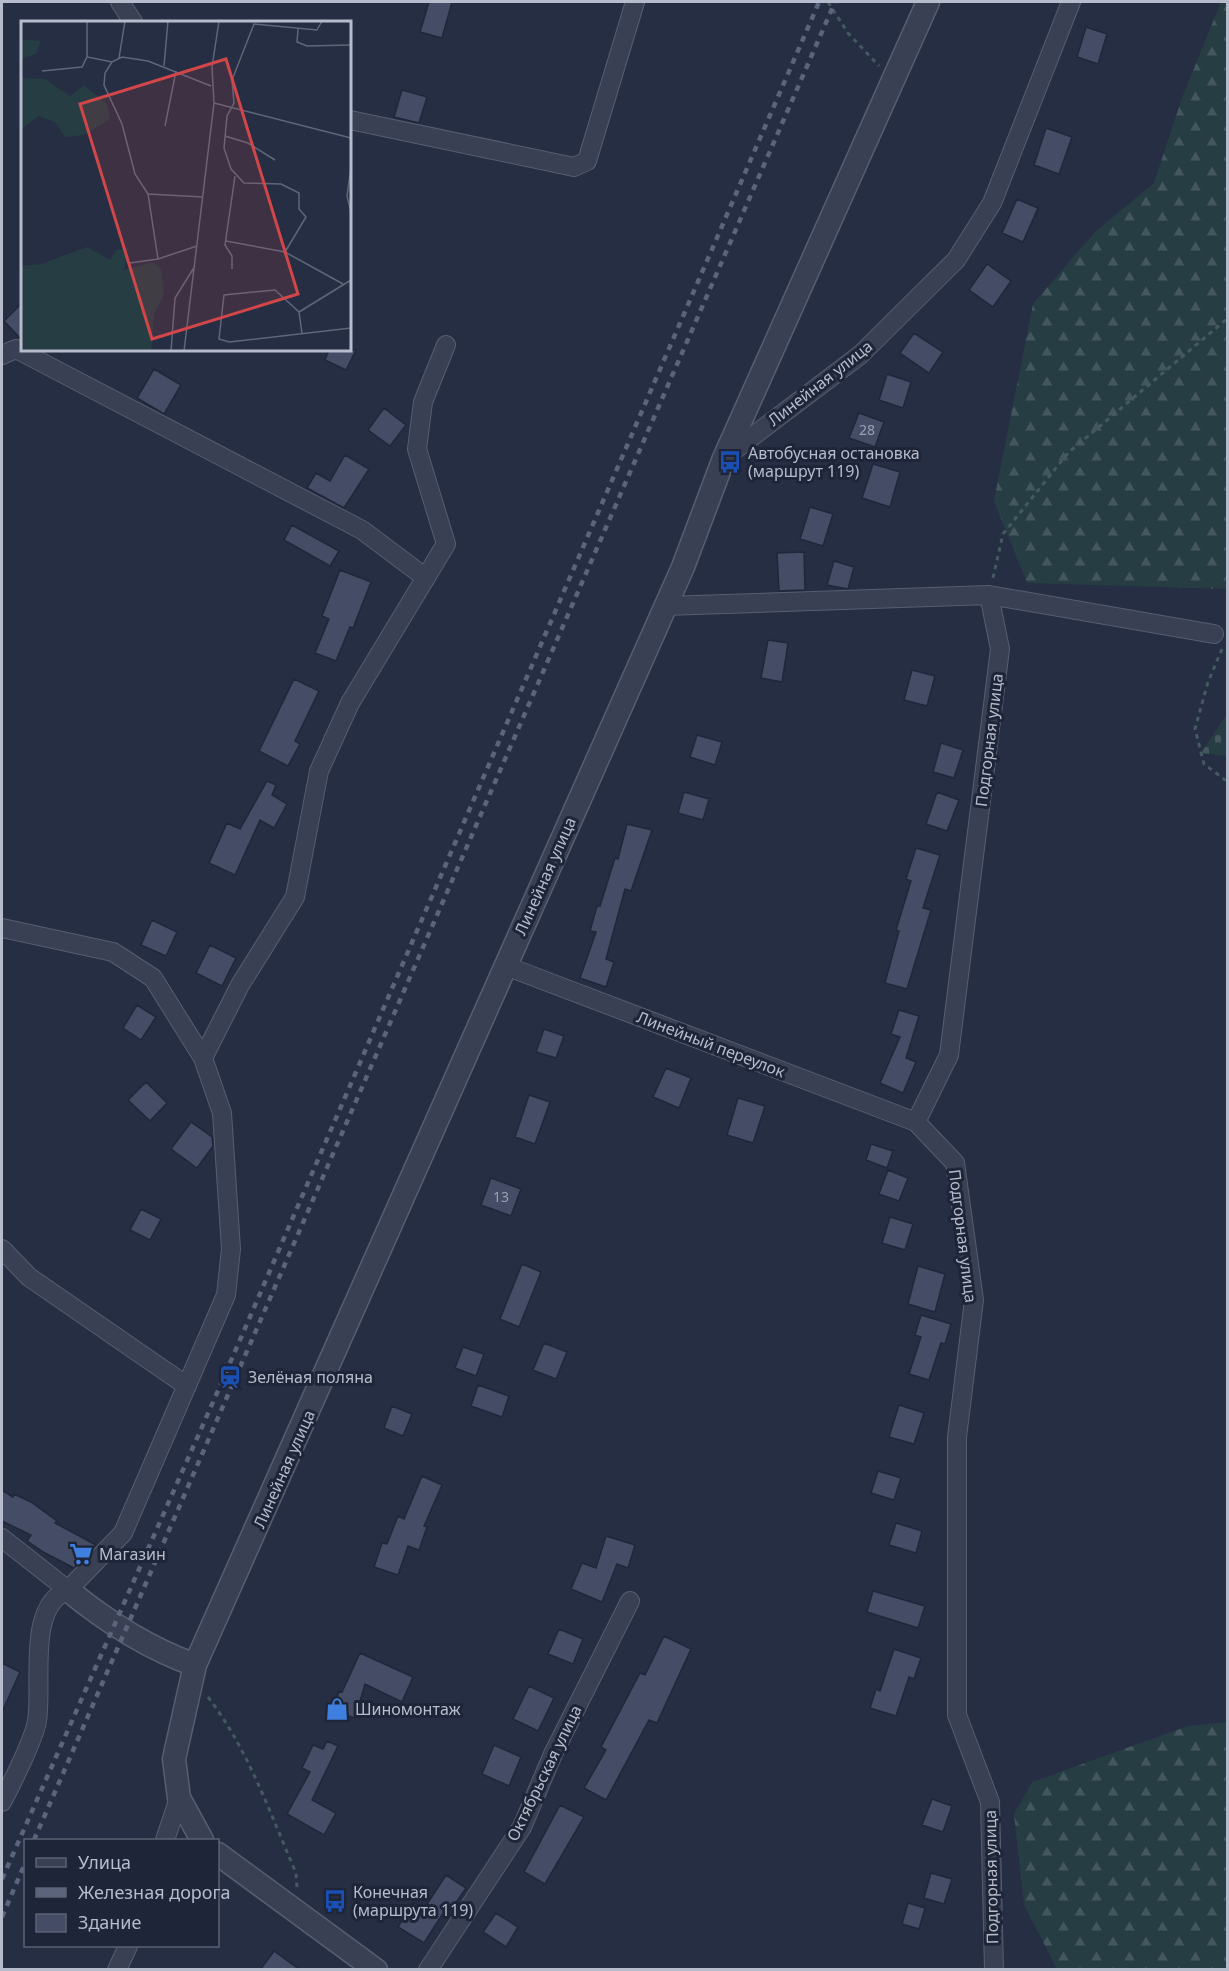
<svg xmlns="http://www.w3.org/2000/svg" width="1229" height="1971" viewBox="0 0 1229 1971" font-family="'Noto Sans',sans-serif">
  <defs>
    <pattern id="forest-firs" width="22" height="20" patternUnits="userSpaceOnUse" patternTransform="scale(1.5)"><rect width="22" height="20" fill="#273d44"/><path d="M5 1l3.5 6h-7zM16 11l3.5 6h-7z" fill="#44575e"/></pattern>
    <pattern id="cemetery-stones" width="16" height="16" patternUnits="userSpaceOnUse" patternTransform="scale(1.5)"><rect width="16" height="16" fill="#273d44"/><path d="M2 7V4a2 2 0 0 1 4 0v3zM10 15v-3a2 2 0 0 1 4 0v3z" fill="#44575e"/></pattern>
  </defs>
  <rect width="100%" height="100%" fill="#252e43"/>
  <!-- forest -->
  <path fill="url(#forest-firs)" d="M 1221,2 L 1228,2 L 1227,589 L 1027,583 L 994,501 L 1033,304 L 1095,232 L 1154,183 L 1182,98 Z
    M 1227,1722 L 1227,1969 L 1057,1969 L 1024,1905 L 1014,1814 L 1032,1782 L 1188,1726 Z"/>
  <!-- cemetery -->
  <path fill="url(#cemetery-stones)" d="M 1227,714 L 1227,756 L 1201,753 Z"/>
  <!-- building -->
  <path fill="#444d65" stroke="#20273a" stroke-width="1.5" d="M 429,2 L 452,2 L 442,38 L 420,32 Z
    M 1086,27 L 1107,34 L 1098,64 L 1077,57 Z
    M 402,90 L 427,97 L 419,123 L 394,117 Z
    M 1046,128 L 1072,137 L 1059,174 L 1034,165 Z
    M 1017,199 L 1038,208 L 1023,242 L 1002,233 Z
    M 987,264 L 1011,281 L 993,307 L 969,290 Z
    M 22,303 L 22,340 L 4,321 Z
    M 914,333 L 943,352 L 929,373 L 900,353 Z
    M 329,350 L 356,350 L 346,370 L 325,360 Z
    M 154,369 L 181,385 L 164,414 L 137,398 Z
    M 887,374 L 911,382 L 903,408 L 879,400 Z
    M 384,408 L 406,425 L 390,446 L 368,430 Z
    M 859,413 L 884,422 L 875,447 L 849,438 Z
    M 345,455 L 369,469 L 344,508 L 307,488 L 316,473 L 330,481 Z
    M 873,464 L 900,472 L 890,507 L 862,498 Z
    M 810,507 L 833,514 L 823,546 L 800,539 Z
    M 292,525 L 339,551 L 330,566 L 284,540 Z
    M 804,552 L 805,590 L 779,591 L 777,553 Z
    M 834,561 L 854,567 L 848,589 L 827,585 Z
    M 340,570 L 371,582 L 353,628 L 350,627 L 336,661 L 315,653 L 329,619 L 322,616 Z
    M 768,640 L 788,643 L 782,682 L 761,678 Z
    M 912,670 L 935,676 L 927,706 L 904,700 Z
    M 294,679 L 319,691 L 295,741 L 300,744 L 288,766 L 259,751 Z
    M 697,735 L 722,742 L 715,765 L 690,757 Z
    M 941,743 L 963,750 L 954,778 L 933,772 Z
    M 267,781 L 276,785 L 272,795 L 287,804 L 274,828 L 260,820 L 235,875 L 209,863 L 227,823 L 240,829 Z
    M 684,792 L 709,799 L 703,820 L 678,813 Z
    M 937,792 L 959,800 L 947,831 L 926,824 Z
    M 627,824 L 652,830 L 631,891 L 625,889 L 606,959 L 614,962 L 606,987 L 580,978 L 596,932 L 590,931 L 597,906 L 600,906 L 615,858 L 618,859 Z
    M 916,848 L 940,855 L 923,908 L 931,910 L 907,989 L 885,983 L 899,931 L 896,930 L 911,881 L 906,879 Z
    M 152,920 L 177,932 L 166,956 L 141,945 Z
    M 210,945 L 236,958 L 222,986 L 196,973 Z
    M 137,1005 L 156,1017 L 141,1040 L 123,1028 Z
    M 899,1010 L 919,1016 L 906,1058 L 916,1062 L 903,1093 L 880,1083 L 900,1037 L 891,1034 Z
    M 544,1029 L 564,1036 L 556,1058 L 536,1052 Z
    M 666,1068 L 691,1078 L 679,1108 L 653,1097 Z
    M 146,1082 L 167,1103 L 150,1121 L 128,1100 Z
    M 529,1095 L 550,1102 L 535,1144 L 515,1137 Z
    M 738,1098 L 765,1106 L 753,1143 L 727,1135 Z
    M 191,1122 L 212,1137 L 213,1146 L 197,1168 L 171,1149 Z
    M 871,1144 L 893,1151 L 887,1168 L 866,1160 Z
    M 888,1170 L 908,1178 L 899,1201 L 879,1194 Z
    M 491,1178 L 521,1189 L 511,1216 L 481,1205 Z
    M 141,1209 L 161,1219 L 150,1240 L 130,1230 Z
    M 890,1217 L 913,1224 L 905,1250 L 882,1243 Z
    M 522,1264 L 541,1272 L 519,1327 L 500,1319 Z
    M 918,1266 L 945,1274 L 935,1312 L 908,1304 Z
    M 921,1315 L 951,1324 L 945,1344 L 941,1343 L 929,1380 L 909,1374 L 921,1337 L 915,1335 Z
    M 544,1343 L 567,1352 L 556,1379 L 533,1370 Z
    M 463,1347 L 484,1354 L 476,1376 L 455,1368 Z
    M 478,1385 L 509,1396 L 502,1417 L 471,1406 Z
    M 899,1405 L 924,1413 L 914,1444 L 889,1437 Z
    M 392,1406 L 412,1414 L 403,1436 L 384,1428 Z
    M 878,1471 L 901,1478 L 894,1500 L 871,1493 Z
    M 422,1476 L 442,1485 L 424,1526 L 427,1527 L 419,1550 L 408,1546 L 398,1575 L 374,1567 L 382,1543 L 387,1544 L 398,1516 L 404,1519 Z
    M 2,1490 L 13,1497 L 14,1494 L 31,1502 L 57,1521 L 55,1523 L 96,1545 L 74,1568 L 45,1553 L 27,1541 L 31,1535 L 2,1521 Z
    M 896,1523 L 922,1531 L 916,1553 L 889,1545 Z
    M 606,1536 L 635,1545 L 628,1568 L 617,1564 L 602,1602 L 571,1589 L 582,1563 L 596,1568 Z
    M 873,1591 L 925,1606 L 918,1628 L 867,1612 Z
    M 559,1629 L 583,1639 L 573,1664 L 548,1654 Z
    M 664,1636 L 691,1649 L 657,1723 L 649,1720 L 606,1800 L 584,1788 L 606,1750 L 601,1747 L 640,1673 L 645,1675 Z
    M 894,1649 L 921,1658 L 914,1679 L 909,1677 L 896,1716 L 870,1708 L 876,1689 L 880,1691 Z
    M 360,1653 L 413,1677 L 402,1702 L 365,1684 L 355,1718 L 333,1711 L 339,1691 L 342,1692 Z
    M 2,1663 L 20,1672 L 2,1712 Z
    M 529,1686 L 554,1698 L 538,1731 L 513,1719 Z
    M 327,1741 L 338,1746 L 312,1800 L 336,1813 L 324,1835 L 287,1814 L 310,1772 L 302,1768 L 313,1745 L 323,1749 Z
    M 494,1745 L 521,1757 L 509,1786 L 482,1774 Z
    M 932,1799 L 952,1806 L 943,1832 L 922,1825 Z
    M 560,1805 L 584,1817 L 545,1884 L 524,1872 Z
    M 931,1873 L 952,1879 L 944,1904 L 924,1898 Z
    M 446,1875 L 466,1888 L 451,1910 L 447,1907 L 424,1943 L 398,1927 L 413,1902 L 424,1909 Z
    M 908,1903 L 925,1908 L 919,1929 L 902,1924 Z
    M 496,1913 L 518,1927 L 506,1947 L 483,1932 Z
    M 274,1951 L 300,1970 L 260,1970 Z"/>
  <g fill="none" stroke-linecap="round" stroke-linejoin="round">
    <!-- minor casing -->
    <g stroke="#575e70" stroke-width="20">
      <path id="minor" d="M 120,2 L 133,22
        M 350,120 L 574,167 L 587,161 L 635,2
        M 2,355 L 16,349 L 362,530 L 426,578
        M 724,458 L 860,355 L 956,260 L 992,203 L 1071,2
        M 665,606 L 989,595 L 1214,634
        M 2,928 L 113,952 L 153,978 L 203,1058 L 222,1113 L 231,1249 L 226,1295 L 123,1533 L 68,1590 C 26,1606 43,1684 37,1721 C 34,1739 11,1785 2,1802
        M 506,966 L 916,1122 L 955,1163 L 974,1300 L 957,1437 L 957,1715 L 990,1802 L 994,1970
        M 203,1058 L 240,985 L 295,897 L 319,771 L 350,703 L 446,544 L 417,449 L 423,402 L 446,345
        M 916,1122 L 949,1055 L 1000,649 L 989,595
        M 2,1249 L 29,1277 L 187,1386
        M 2,1538 L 68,1590
        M 165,1840 L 179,1798
        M 117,1970 L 128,1946
        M 428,1970 L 522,1827 L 553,1754 L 630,1601"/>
    </g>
    <!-- tertiary casing -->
    <g stroke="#575e70" stroke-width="25">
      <path id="tertiary" d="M 68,1590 C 107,1622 147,1648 195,1665
        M 202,1840 L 179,1798 L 174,1759 L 195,1665 L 683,567 L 724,458 L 928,2
        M 218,1854 L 376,1970"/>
    </g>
    <!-- path -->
    <path stroke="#455a60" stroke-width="3" stroke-dasharray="4.5 4.5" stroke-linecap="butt" d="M 828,2 L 848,33 L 879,66
      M 993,578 L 1003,534 L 1068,453 L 1228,318
      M 1222,649 L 1208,682 L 1195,729 L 1204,764 L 1228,782
      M 208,1697 C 248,1749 270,1813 296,1873 L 297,1888"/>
    <!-- minor -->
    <use href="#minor" stroke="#394053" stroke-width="18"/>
    <!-- tertiary -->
    <use href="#tertiary" stroke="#394053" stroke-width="22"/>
    <!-- rail -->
    <path stroke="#5b647a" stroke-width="4.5" stroke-dasharray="6 6" stroke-linecap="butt" d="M 34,1840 L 835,2
      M 2,1879 L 217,1393 L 819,2
      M 2,1917 L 26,1861"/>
  </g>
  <!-- icons -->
  <defs>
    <g id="bus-bare" transform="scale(1.8)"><path d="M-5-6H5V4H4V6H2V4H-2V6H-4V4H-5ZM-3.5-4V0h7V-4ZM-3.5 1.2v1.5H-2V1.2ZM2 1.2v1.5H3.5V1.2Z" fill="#1a4fb4" stroke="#1e2538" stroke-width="2.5" paint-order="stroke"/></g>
    <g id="station-bare" transform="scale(1.8)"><path d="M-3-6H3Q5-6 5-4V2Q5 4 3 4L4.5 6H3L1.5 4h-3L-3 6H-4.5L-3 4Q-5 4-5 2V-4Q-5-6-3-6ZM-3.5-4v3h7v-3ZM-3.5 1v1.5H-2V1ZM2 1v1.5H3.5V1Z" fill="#1a4fb4" stroke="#1e2538" stroke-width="2.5" paint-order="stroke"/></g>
    <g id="supermarket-bare" transform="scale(1.8)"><path d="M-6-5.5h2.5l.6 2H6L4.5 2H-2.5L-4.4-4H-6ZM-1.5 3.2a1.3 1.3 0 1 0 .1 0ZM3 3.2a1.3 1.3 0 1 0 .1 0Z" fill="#3f7fe0" stroke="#1e2538" stroke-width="2.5" paint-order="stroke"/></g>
    <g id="shop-bare" transform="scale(1.8)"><path d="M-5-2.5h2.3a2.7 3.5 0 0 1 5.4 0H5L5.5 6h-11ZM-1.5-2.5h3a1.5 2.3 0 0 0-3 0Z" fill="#3f7fe0" stroke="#1e2538" stroke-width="2.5" paint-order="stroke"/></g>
  </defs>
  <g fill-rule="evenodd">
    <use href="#bus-bare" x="730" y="462"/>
    <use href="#station-bare" x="230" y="1377"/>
    <use href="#supermarket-bare" x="81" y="1554"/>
    <use href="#shop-bare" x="337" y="1709"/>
    <use href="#bus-bare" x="335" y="1901"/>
  </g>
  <g text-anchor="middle" stroke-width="6" stroke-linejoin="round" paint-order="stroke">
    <!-- number labels -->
    <g font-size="14" fill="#9aa0b2">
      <text x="867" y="435">28</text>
      <text x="501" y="1202">13</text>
    </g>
    <!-- street labels -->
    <g font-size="16" fill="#b6bccc" stroke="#1e2538">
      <text transform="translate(820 383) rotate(-38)" y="6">Линейная улица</text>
      <text transform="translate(989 740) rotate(-83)" y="6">Подгорная улица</text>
      <text transform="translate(545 876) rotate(-66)" y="6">Линейная улица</text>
      <text transform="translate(711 1044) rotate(21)" y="6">Линейный переулок</text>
      <text transform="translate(963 1236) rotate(83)" y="6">Подгорная улица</text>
      <text transform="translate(284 1469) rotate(-66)" y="6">Линейная улица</text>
      <text transform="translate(544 1773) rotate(-64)" y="6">Октябрьская улица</text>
      <text transform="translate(991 1877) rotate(-91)" y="6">Подгорная улица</text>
    </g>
    <!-- poi labels -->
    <g font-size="16" fill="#b6bccc" stroke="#1e2538" text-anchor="start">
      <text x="748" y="459">Автобусная остановка<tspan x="748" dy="18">(маршрут 119)</tspan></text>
      <text x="248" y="1383">Зелёная поляна</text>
      <text x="99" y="1560">Магазин</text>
      <text x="355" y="1715">Шиномонтаж</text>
      <text x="353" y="1898">Конечная<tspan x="353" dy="18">(маршрута 119)</tspan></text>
    </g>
  </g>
  <!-- overview -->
  <g transform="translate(21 21)">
    <rect width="330" height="330" fill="#252e43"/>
    <path d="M 0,18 L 20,20 L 15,33 L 0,38 ZM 0,57 L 24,58 L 49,75 L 63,64 L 86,83 L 89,98 L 63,114 L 44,116 L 35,102 L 18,95 L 0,108 ZM 66,226 L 91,240 L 79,255 L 70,256 L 93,258 L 103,249 L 133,241 L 140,249 L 143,274 L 133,293 L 130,330 L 0,330 L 0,245 L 20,243 Z" fill="#273d44"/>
    <path d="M 107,227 L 103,249 L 93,258 L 83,282 L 70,275 L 72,249 L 80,254 L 95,229 Z" fill="#273d44"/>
    <path fill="none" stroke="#5f677a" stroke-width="1.5" d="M 66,0 L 66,36 L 91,41 L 101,36 L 127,40 L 190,65M 277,8 L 276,21 L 286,25 L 330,24M 98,37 L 104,0M 91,41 L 84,52 L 83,64 L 101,103 L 114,153 L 127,173M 143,45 L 147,0M 21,50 L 61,46 L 66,36M 193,82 L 330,117M 144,105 L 155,50M 204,115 L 227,122 L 254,139M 330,147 L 326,175 L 330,191M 127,173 L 137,238M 127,173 L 182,176M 205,220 L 264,231 L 322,263M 264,231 L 285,196 L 278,188 L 278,172 L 260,163 L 223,162 L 210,148 L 203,127 L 206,95 L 213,82 L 211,59 L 233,3 L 296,9 L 301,0M 109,242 L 137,238 L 176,225M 211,248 L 211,235 L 204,224 L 214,155M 278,291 L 254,269 L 203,274 L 198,318 L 208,321 L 330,307M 281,312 L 278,291 L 330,259M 150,330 L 154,277 L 174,245M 163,330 L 193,82 L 191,46 L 198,0"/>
    <path fill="#d04649" fill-opacity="0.15" stroke="#d04649" stroke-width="3" d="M 205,38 L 277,273 L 131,318 L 59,83 Z"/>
    <rect width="330" height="330" fill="none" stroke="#b6bccc" stroke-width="3"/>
  </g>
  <!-- border -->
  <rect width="1229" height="1971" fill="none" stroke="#b6bccc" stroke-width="6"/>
  <!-- legend -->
  <rect x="24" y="1839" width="195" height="108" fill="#1e2538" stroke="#5b6173" stroke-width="1.5"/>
  <rect x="36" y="1858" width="30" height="9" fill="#394053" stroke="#5b6173" stroke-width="1.5"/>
  <text x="78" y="1869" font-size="18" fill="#b6bccc">Улица</text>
  <rect x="36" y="1888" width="30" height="9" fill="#5b647a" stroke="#5b6173" stroke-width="1.5"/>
  <text x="78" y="1899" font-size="18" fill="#b6bccc">Железная дорога</text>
  <rect x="36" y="1914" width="30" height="18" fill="#444d65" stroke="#5b6173" stroke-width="1.5"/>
  <text x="78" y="1929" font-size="18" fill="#b6bccc">Здание</text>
</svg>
